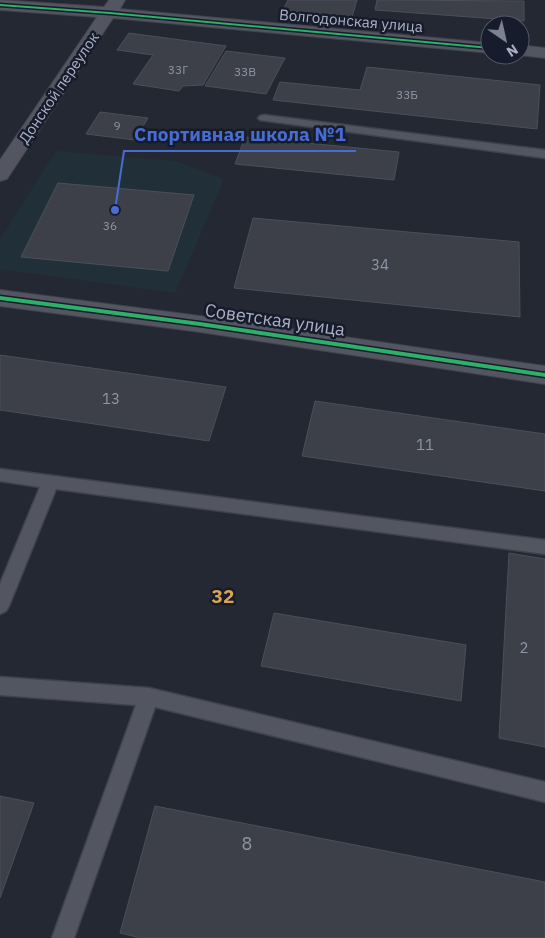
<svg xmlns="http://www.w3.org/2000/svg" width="545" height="938" viewBox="0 0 545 938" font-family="'IBM Plex Sans',sans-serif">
  <rect width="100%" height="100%" fill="#242832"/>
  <!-- green -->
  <path fill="#213038" d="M 56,151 L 176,161 L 224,179 L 175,293 L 0,269 L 0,240 Z"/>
  <!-- building -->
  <path fill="#3d4049" stroke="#4b4f5a" d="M 288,0 L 357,0 L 352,17 L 283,10 Z
    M 377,0 L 524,1 L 524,21 L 375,10 Z
    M 129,33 L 226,46 L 203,85 L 183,86 L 179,91 L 133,84 L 153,55 L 117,50 Z
    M 226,51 L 285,58 L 266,94 L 205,86 Z
    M 367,67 L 540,85 L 537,129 L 273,100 L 280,82 L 360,90 Z
    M 100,112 L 148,118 L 135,140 L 86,134 Z
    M 245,137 L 399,152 L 394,180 L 235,164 Z
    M 58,183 L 194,195 L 168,271 L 21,257 Z
    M 253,218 L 519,242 L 520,317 L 234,288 Z
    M 0,355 L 226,387 L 209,441 L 0,410 Z
    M 315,401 L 545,434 L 545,491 L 302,456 Z
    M 509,553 L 545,559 L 545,747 L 499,738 Z
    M 274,613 L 466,645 L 461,701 L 261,666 Z
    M 0,796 L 34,803 L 0,898 Z
    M 155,806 L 545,882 L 545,938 L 141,938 L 120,933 Z"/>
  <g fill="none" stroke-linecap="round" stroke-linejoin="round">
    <!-- service casing -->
    <g stroke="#40424b" stroke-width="3">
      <path id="service" d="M 264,115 L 545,150 L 545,158 L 260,120 L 258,118 L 260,116 Z
        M 0,469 L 545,540 L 545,554 L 56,489 L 9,606 L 6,611 L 0,614 L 0,584 L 40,487 L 0,481 Z
        M 0,677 L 149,688 L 545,782 L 545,802 L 155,707 L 74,938 L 52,938 L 136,705 L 0,695 Z"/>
    </g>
    <!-- minor casing -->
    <g stroke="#40424b" stroke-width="2">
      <path id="minor" d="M 0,0 L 104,7 L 109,0 L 125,0 L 120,9 L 490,43 L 490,53 L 113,18 L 7,179 L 0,181 L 0,160 L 97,17 L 0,10 Z
        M 520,45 L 545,48 L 545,58 L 519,55 Z
        M 0,290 L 200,316 L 545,366 L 545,384 L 200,332 L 0,306 Z"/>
    </g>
    <!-- service -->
    <use href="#service" fill="#535660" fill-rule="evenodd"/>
    <!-- minor -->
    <use href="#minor" fill="#535660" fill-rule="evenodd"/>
    <!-- cycleway casing -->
    <g stroke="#171c2c" stroke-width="3">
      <path id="cycleway" d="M 0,4 L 110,12 L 490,47 L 490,49 L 110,14 L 0,6 Z
        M 0,296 L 200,322 L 545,373 L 545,377 L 200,326 L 0,300 Z"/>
    </g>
    <!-- cycleway -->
    <use href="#cycleway" fill="#2db169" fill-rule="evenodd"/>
  </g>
  <g text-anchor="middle" stroke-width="5" stroke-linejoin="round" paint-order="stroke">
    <!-- far-number labels -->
    <g font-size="12" fill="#9095a6">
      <text x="178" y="74">33Г</text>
      <text x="245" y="76">33В</text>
      <text x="407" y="99">33Б</text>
      <text x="117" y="130">9</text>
      <text x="110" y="230">36</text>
    </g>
    <!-- far-street labels -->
    <g font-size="15" fill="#abb1c5" stroke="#171c2c">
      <text transform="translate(351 21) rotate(5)" y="5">Волгодонская улица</text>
      <text transform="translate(59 88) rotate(-56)" y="5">Донской переулок</text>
    </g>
    <!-- number labels -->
    <g font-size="15" fill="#9095a6">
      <text x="380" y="270">34</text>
      <text x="111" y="404">13</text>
      <text x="425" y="450">11</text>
      <text x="524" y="653">2</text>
    </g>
    <!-- street labels -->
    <g font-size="18" fill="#abb1c5" stroke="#171c2c">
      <text transform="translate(275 320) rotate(8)" y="6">Советская улица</text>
    </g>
    <!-- near-number labels -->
    <g font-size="18" fill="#9095a6">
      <text x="247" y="850">8</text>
    </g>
    <!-- neighbourhood labels -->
    <g font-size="19" font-weight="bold" fill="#daa552" stroke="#171c2c">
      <text x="223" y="603">32</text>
    </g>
  </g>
  <!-- callouts -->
  <path fill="none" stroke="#486cd2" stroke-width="2" d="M115 210L124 151H356"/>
  <circle fill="#486cd2" stroke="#171c2c" stroke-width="2" cx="115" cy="210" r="5"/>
  <g font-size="19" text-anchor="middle" font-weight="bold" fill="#486cd2" stroke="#171c2c" stroke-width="5" stroke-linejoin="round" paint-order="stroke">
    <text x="240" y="141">Спортивная школа №1</text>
  </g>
  <!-- north arrow -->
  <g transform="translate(505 40) rotate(146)"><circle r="24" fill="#171c2c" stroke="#525869"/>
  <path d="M0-4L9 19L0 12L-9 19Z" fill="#7c8192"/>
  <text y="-8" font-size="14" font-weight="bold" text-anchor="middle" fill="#abb1c5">N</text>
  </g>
</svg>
